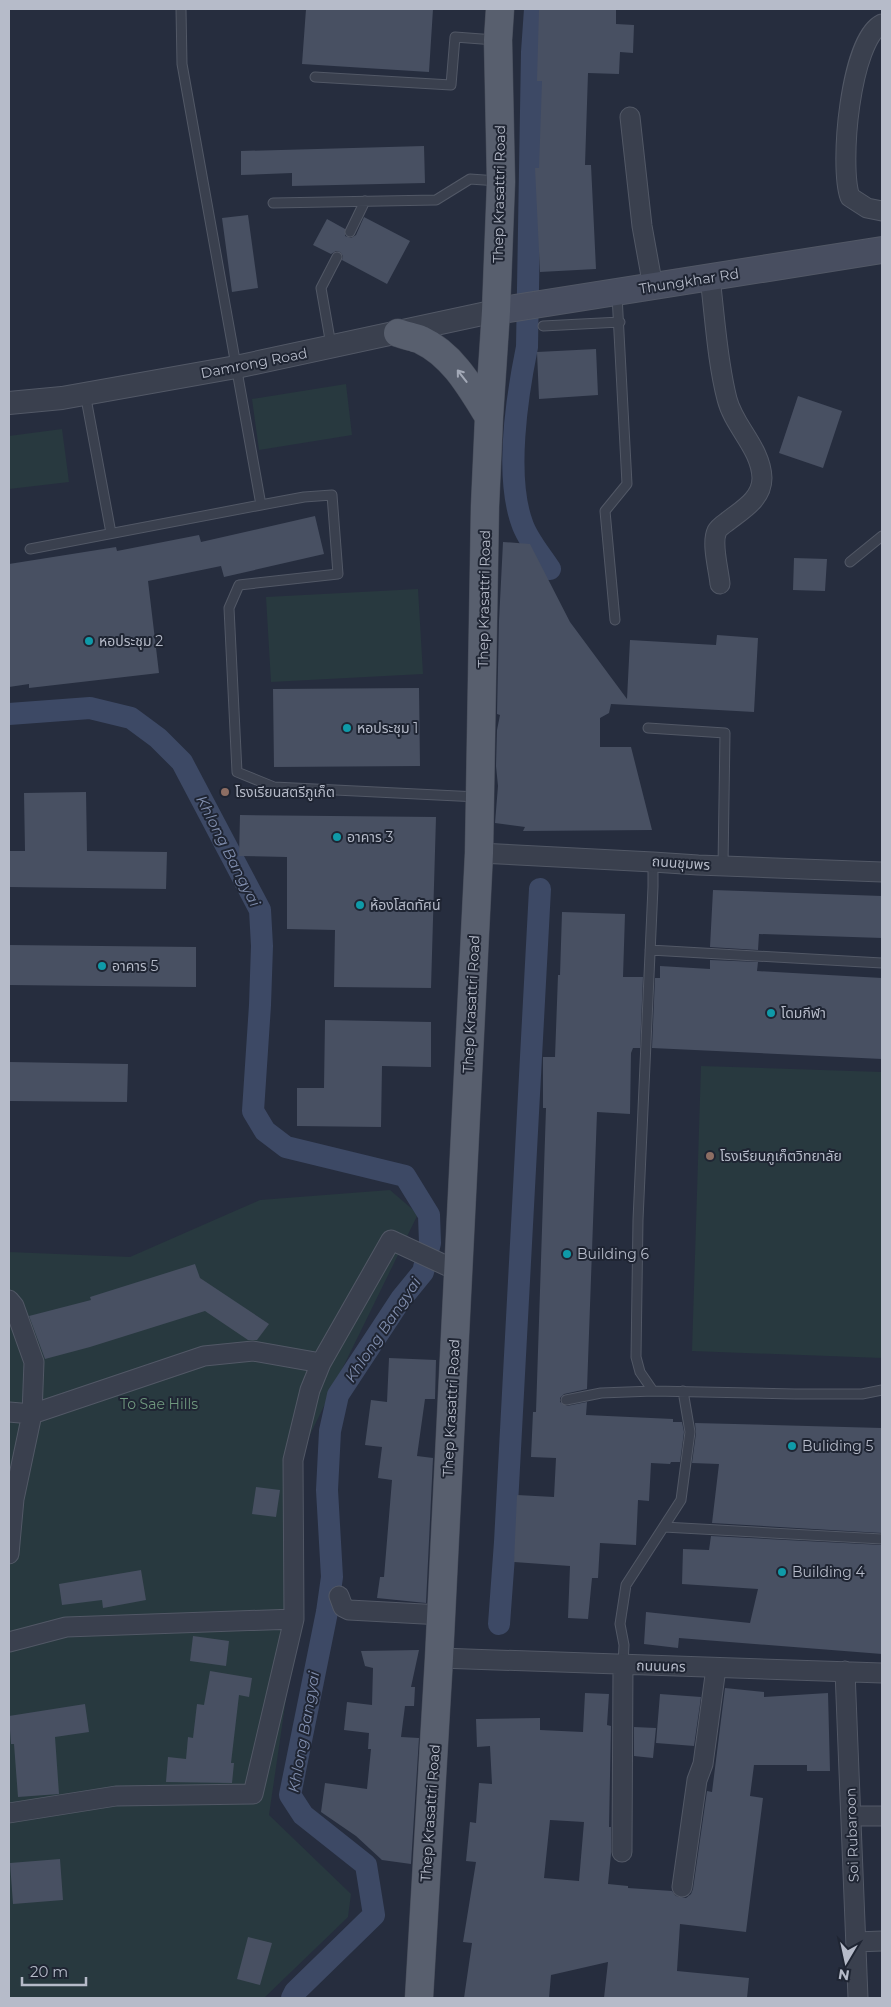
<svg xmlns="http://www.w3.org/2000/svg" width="891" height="2007" viewBox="0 0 891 2007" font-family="Montserrat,'Noto Sans Thai',sans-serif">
  <rect width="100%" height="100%" fill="#262d3e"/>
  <!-- green -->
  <path fill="#28393f" d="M 346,384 L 352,435 L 259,450 L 252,399 Z
    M 62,429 L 69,482 L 9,489 L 9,436 Z
    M 418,589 L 423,674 L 271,682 L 266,597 Z
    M 701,1066 L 882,1072 L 882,1358 L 692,1351 Z
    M 390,1190 L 418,1214 L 302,1451 L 299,1610 L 269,1815 L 351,1894 L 348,1917 L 264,1998 L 9,1998 L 9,1252 L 130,1257 L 260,1200 Z"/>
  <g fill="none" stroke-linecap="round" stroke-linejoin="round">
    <!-- canal -->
    <path stroke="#3d4965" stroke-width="22" d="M 535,9 L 532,52 L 527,347 C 517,396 505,476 522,523 C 527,539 541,555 550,569
      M 9,714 L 90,708 L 131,718 L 158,738 L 182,762 L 260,910 L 262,946 L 260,1005 L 253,1111 L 265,1131 L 286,1147 L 405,1176 L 429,1215 L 430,1243 L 423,1272 L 401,1299 L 338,1395 L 330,1431 L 327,1490 L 332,1577 L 327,1612 L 290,1795 L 303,1815 L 366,1865 L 374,1915 L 295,1992 L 292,1998
      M 499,1624 L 505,1542 L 540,889"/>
  </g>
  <!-- building -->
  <path fill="#485062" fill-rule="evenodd" d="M 306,9 L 433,9 L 429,72 L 302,64 Z
    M 539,9 L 616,9 L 616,24 L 634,25 L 633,53 L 620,52 L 619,74 L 588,73 L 585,165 L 591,165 L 596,269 L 540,272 L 535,168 L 539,168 L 542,81 L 537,81 Z
    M 424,146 L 425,183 L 292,186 L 292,173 L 241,175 L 241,151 Z
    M 248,215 L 258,288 L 232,292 L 222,218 Z
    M 364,217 L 410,241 L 387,284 L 342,260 L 343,256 L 340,252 L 336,251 L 331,254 L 313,245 L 327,219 L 345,229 L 345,236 L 351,238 L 356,235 Z
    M 596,349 L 598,395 L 539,399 L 537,352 Z
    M 798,396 L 842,411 L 823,468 L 779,453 Z
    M 315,516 L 324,554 L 224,577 L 221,566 L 148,581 L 159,673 L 29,688 L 29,684 L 9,687 L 9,564 L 116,547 L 117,551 L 199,535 L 201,542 Z
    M 503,542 L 530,544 L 570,622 L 627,699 L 630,640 L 716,645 L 717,635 L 758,638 L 754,712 L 611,704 L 609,713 L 600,718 L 600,747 L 631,747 L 652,830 L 523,831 L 525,827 L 495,823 L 498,786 L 496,766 L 497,730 L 500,715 L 497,714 L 499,621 Z
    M 794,558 L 827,559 L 825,591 L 793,590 Z
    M 419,688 L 420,766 L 274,767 L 273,689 Z
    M 86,792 L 87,851 L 167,852 L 166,889 L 9,887 L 9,851 L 25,851 L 24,793 Z
    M 240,815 L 436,817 L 431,988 L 334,987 L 335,930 L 287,929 L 287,857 L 239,856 Z
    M 713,890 L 882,896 L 882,938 L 759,934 L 758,950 L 710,947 Z
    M 562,912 L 625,914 L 623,977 L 643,977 L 640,1048 L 633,1048 L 631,1053 L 630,1114 L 597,1112 L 587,1389 L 564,1394 L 560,1398 L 560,1402 L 567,1406 L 587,1402 L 586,1415 L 673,1419 L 673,1422 L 682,1422 L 684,1432 L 680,1462 L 671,1462 L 670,1464 L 651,1463 L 649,1501 L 638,1500 L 636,1545 L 600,1543 L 598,1578 L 592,1578 L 588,1619 L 568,1618 L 570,1566 L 514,1562 L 517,1495 L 554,1497 L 556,1458 L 531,1457 L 533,1412 L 536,1412 L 546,1108 L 543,1108 L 543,1057 L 555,1057 L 558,975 L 560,975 Z
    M 9,945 L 196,947 L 196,987 L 9,985 Z
    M 710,960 L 758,962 L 757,971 L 882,978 L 882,1059 L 652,1048 L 655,978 L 660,978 L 660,966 L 710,969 Z
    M 325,1020 L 431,1022 L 431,1067 L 382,1066 L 381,1127 L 297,1126 L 297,1088 L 324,1088 Z
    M 9,1062 L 128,1064 L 127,1102 L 9,1101 Z
    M 195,1264 L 200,1278 L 269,1324 L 257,1340 L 248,1340 L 205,1311 L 90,1347 L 45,1359 L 29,1316 L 91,1300 L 90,1297 Z
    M 389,1358 L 436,1360 L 435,1399 L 425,1399 L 417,1456 L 433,1458 L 426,1603 L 377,1598 L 380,1577 L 384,1577 L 392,1480 L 378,1478 L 382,1447 L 365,1445 L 371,1400 L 387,1402 Z
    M 695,1423 L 882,1428 L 882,1533 L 712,1523 L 719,1464 L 692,1463 L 696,1433 Z
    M 256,1487 L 280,1490 L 276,1517 L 252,1514 Z
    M 711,1536 L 882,1545 L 882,1654 L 679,1638 L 678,1648 L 644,1644 L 646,1612 L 750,1623 L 758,1589 L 682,1584 L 683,1549 L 709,1550 Z
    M 141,1570 L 146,1600 L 103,1608 L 102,1600 L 62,1605 L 59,1584 Z
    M 193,1636 L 229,1641 L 226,1666 L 190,1661 Z
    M 419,1650 L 411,1687 L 415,1687 L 414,1706 L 405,1706 L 401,1737 L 419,1738 L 411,1864 L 382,1860 L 356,1836 L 321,1812 L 325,1783 L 367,1789 L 371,1749 L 368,1749 L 369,1733 L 344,1730 L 347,1702 L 372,1705 L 373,1668 L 365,1666 L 361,1651 Z
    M 210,1671 L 252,1678 L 249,1697 L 239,1695 L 231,1763 L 234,1763 L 232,1783 L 166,1782 L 168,1757 L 186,1759 L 188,1737 L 193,1738 L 197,1704 L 204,1705 Z
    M 725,1688 L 764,1692 L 764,1697 L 828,1693 L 830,1771 L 807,1771 L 807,1765 L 754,1765 L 750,1796 L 763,1798 L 746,1932 L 680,1924 L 677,1971 L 749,1978 L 747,1998 L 604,1998 L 608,1962 L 551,1975 L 549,1998 L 464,1998 L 472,1943 L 463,1942 L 476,1862 L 466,1861 L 470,1822 L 476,1823 L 479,1783 L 492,1784 L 490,1746 L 477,1747 L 476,1719 L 540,1718 L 540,1730 L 583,1732 L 585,1693 L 609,1694 L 607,1725 L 611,1726 L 609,1827 L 611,1827 L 611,1854 L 608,1884 L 628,1886 L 628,1888 L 672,1891 L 676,1896 L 686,1898 L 691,1894 L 693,1889 L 707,1791 L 712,1792 ZM 550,1820 L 584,1822 L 579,1881 L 544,1878 Z
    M 660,1694 L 701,1697 L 694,1746 L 656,1743 Z
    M 85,1704 L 89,1732 L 55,1737 L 59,1794 L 18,1797 L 14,1744 L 11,1744 L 9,1716 Z
    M 634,1727 L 656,1728 L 653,1758 L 634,1756 Z
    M 60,1859 L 63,1900 L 13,1904 L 10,1863 Z
    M 248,1937 L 272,1943 L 260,1985 L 237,1979 Z"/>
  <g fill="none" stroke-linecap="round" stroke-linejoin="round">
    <!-- service casing -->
    <g stroke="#525866" stroke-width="11">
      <path id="service" d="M 315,77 L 451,85 L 455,37 L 495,40
        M 273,203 L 436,200 L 470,179 L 498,181
        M 350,232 L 365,201
        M 543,326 L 620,322
        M 331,345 L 321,288 L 337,257
        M 85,393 L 111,533
        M 261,505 L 304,497 L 332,495 L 338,574 L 239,585 L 229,608 L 237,772 L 274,787 L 478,797
        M 30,549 L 261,505 L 182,64 L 181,9
        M 850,562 L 882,536
        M 615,620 L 605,511 L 627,484 L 617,295
        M 648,728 L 725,733 L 723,866
        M 653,862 L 653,887 L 638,1220 L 636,1357 L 640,1372 L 653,1391 L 795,1394 L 862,1394 L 882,1390
        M 650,950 L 882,963
        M 566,1400 L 601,1393 L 653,1391
        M 664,1527 L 882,1539
        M 623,1664 L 624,1645 L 620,1624 L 626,1585 L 681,1500 L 690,1432 L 683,1391"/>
    </g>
    <!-- minor casing -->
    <g stroke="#525866" stroke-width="21">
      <path id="minor" d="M 882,24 C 850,40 839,166 850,197 L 867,208 L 882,211
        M 630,117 L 642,226 L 653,287
        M 710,278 C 715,317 717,360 727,399 C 734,427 761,448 762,478 C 762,499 742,510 728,521 C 724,524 719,527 717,531 C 711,543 719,571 720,584
        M 479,853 L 653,862 L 698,865 L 882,872
        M 9,1300 L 14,1306 L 34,1362 L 32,1414 L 14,1499 L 9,1554
        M 321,1363 L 391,1240 L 458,1271
        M 9,1412 L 32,1414 L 204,1356 L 253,1351 L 321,1363 L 310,1390 L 293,1460 L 294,1619 L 253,1794 L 116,1796 L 9,1813
        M 339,1596 L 343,1607 L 349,1610 L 442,1615
        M 9,1642 L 66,1627 L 294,1619
        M 439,1658 L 882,1673
        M 845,1671 L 858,1998
        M 851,1816 L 882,1816
        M 622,1852 L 623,1664
        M 682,1887 L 697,1780 L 703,1764 L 716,1668
        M 856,1942 L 882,1941"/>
    </g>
    <!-- tertiary casing -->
    <g stroke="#525866" stroke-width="24">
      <path id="tertiary" d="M 9,403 L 62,398 L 236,367 L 496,311"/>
    </g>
    <!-- secondary casing -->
    <g stroke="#525866" stroke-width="28">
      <path id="secondary" d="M 496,311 L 882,250"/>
    </g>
    <!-- primary casing -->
    <g stroke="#434957" stroke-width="29">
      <path id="primary" d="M 398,333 C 406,336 414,337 421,340 C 453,355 471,388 489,417
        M 419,1998 L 439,1658 L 479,853 L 485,506 L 489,417 L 496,311 L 501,182 L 498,40 L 500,9"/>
    </g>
    <!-- service -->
    <use href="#service" stroke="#3a404e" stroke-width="9"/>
    <!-- minor -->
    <use href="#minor" stroke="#3a404e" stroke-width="19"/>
    <!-- tertiary -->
    <use href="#tertiary" stroke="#3a404e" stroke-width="22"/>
    <!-- secondary -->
    <use href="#secondary" stroke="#484e60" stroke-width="26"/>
    <!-- primary -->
    <use href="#primary" stroke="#585f6e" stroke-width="28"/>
  </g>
  <!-- one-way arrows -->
  <defs><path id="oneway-shaft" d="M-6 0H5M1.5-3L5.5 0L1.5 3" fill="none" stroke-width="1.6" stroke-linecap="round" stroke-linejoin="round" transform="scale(1.25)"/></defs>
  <use stroke="#a3a9b7" href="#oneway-shaft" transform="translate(462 376) rotate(-128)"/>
  <!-- markers -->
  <g fill="#0f9aa8" stroke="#1f2533" stroke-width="2">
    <circle cx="89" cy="641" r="5"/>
    <circle cx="347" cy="728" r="5"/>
    <circle cx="337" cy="837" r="5"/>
    <circle cx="360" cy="905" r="5"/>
    <circle cx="102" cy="966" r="5"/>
    <circle cx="771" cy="1013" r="5"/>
    <circle cx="567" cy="1254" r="5"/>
    <circle cx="792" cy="1446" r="5"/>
    <circle cx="782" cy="1572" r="5"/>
  </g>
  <g fill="#8d6e63" stroke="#1f2533" stroke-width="2">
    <circle cx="225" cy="792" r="5"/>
    <circle cx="710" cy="1156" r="5"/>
  </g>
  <g text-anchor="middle" stroke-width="4" stroke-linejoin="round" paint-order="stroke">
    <!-- street labels -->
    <g font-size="14" fill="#b6bbc9" stroke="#1f2533">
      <text transform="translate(499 194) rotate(-89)" y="5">Thep Krasattri Road</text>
      <text transform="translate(689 281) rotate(-9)" y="5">Thungkhar Rd</text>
      <text transform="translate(254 363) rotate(-11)" y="5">Damrong Road</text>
      <text transform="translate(484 599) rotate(-89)" y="5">Thep Krasattri Road</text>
      <text transform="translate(681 863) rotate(4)" y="5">ถนนชุมพร</text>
      <text transform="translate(471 1004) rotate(-87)" y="5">Thep Krasattri Road</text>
      <text transform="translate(451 1408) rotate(-87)" y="5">Thep Krasattri Road</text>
      <text transform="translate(661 1666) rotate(2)" y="5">ถนนนคร</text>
      <text transform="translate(430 1813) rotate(-86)" y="5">Thep Krasattri Road</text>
      <text transform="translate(852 1835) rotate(-92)" y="5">Soi Rubaroon</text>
    </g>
    <!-- poi labels -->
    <g font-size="14" fill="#b6bbc9" stroke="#1f2533" text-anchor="start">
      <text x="99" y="646">หอประชุม 2</text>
      <text x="357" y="733">หอประชุม 1</text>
      <text x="235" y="797">โรงเรียนสตรีภูเก็ต</text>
      <text x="347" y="842">อาคาร 3</text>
      <text x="370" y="910">ห้องโสดทัศน์</text>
      <text x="112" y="971">อาคาร 5</text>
      <text x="781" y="1018">โดมกีฬา</text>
      <text x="720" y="1161">โรงเรียนภูเก็ตวิทยาลัย</text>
      <text x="577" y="1259">Building 6</text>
      <text x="802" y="1451">Buliding 5</text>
      <text x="792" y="1577">Building 4</text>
    </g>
    <!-- park labels -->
    <g font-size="14" fill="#6f987e" stroke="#1f2533">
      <text x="159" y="1409">To Sae Hills</text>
    </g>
    <!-- water labels -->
    <g font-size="15" font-style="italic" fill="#808eae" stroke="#1f2533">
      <text transform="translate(228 851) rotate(63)" y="5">Khlong Bangyai</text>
      <text transform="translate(383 1330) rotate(-56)" y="5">Khlong Bangyai</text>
      <text transform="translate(304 1732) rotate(-80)" y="5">Khlong Bangyai</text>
    </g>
  </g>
  <!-- border -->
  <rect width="891" height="2007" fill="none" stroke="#b6bbc9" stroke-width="20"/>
  <!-- north arrow -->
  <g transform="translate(846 1962) rotate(189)" stroke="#1f2533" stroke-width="4" paint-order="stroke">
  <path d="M0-4L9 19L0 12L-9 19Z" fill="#b6bbc9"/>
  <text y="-8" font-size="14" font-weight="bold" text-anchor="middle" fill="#b6bbc9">N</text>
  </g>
  <!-- scale -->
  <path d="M22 1977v8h64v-8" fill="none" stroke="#b6bbc9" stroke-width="2.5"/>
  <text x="30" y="1977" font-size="15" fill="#b6bbc9" stroke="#1f2533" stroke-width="4" paint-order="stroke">20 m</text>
</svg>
